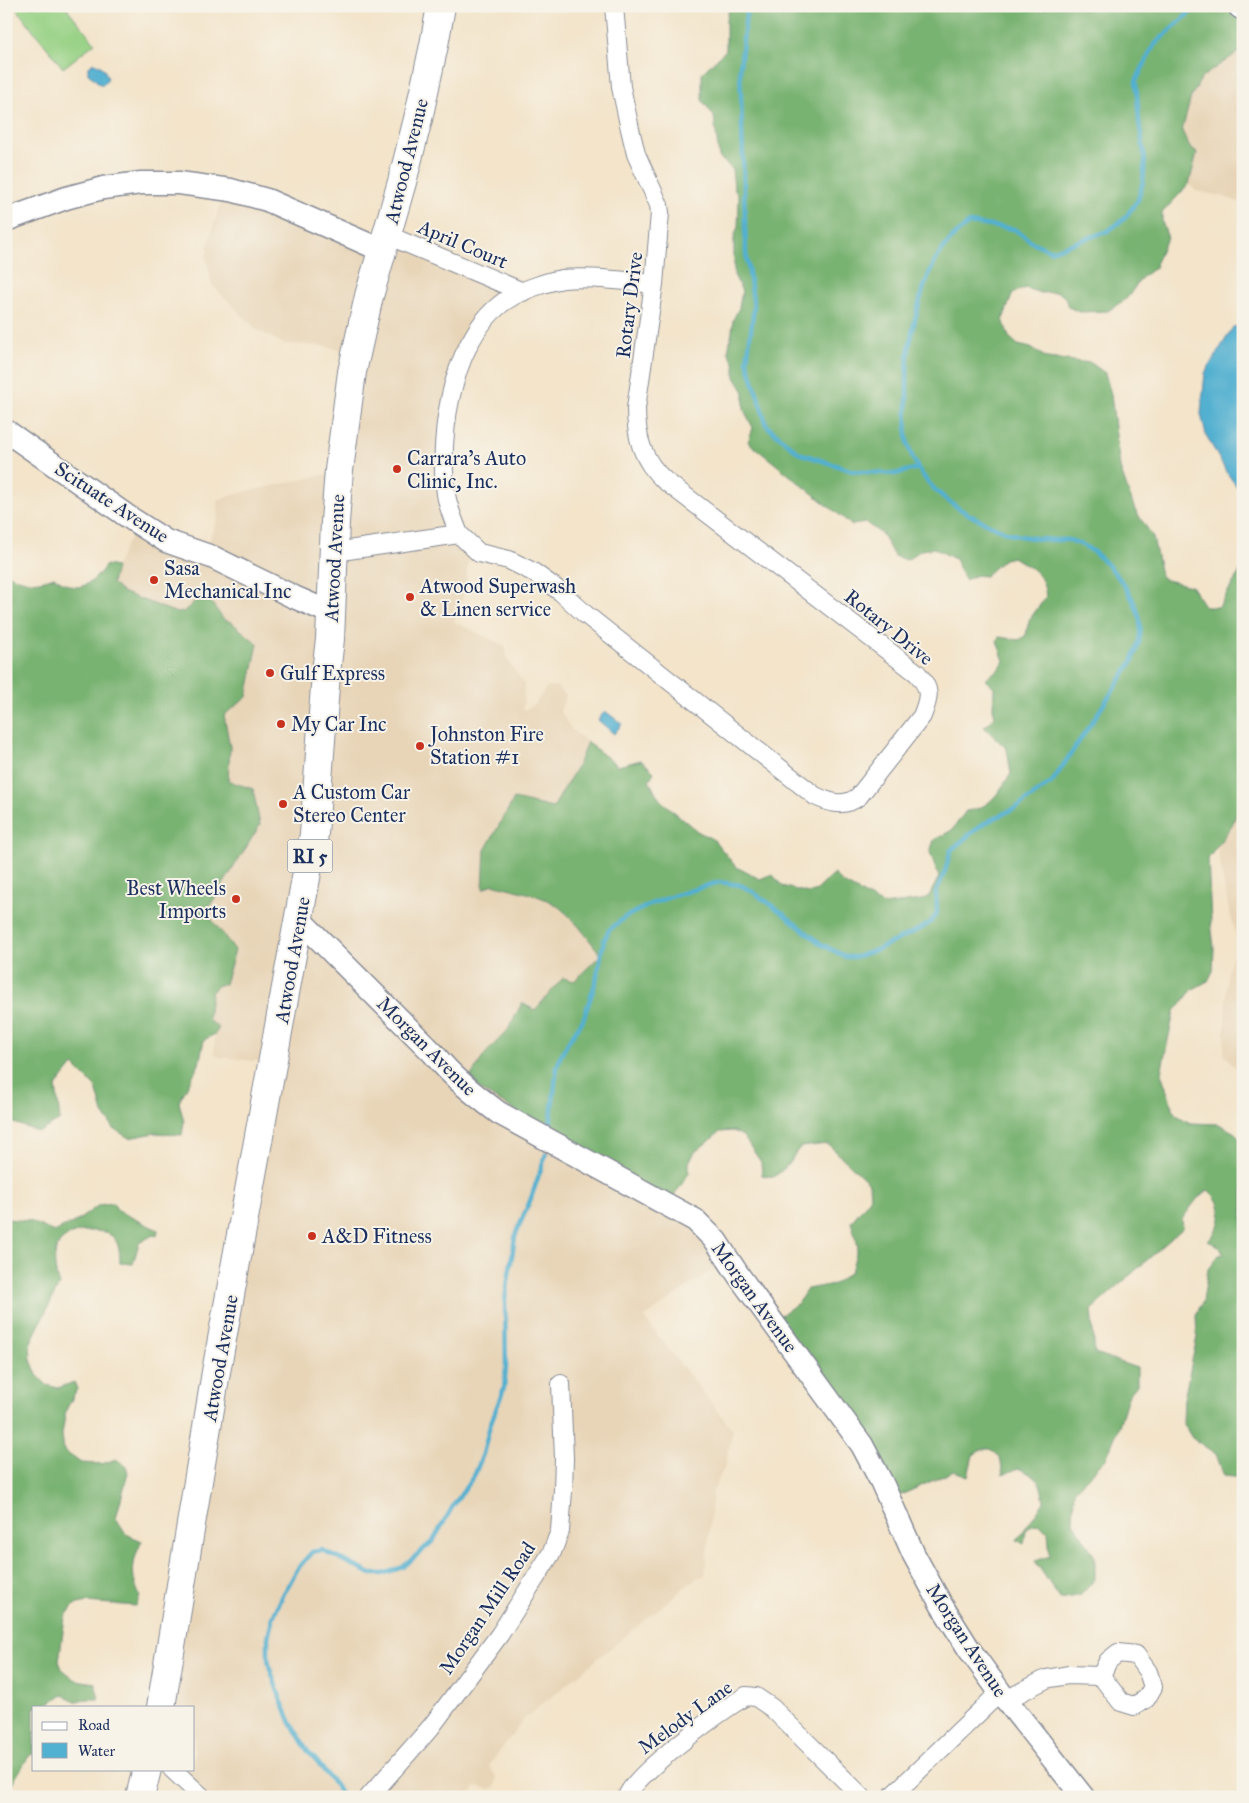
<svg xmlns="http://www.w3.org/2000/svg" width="1249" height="1803" viewBox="0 0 1249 1803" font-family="'IM FELL Great Primer',serif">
  <rect width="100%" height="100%" fill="#f7f3e8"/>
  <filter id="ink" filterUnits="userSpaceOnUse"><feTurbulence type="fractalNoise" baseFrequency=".02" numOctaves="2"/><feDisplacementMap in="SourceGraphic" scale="10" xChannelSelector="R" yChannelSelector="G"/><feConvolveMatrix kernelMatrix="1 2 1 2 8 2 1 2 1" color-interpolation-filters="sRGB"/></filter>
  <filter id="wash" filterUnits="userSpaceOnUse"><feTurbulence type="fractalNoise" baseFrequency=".0096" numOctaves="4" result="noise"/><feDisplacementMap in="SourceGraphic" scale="20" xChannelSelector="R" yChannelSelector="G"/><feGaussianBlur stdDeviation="1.12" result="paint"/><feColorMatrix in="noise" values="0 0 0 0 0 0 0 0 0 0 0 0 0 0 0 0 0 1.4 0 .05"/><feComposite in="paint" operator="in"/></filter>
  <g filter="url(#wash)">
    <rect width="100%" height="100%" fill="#f3e4ca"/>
    <!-- built -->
    <path fill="#e8d5b8" d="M 1243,49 L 1243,204 L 1225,197 L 1196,191 L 1189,184 L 1197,153 L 1190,148 L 1182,131 L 1191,97 L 1202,77 Z
      M 224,192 L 382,248 L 389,235 L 516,289 L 467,349 L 446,471 L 469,554 L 465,590 L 454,622 L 505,646 L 507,659 L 524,684 L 523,711 L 535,704 L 546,688 L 556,686 L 566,696 L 560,711 L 571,729 L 587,742 L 579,763 L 553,808 L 485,850 L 483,888 L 492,884 L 538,897 L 553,903 L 574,922 L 601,954 L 574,981 L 563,978 L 535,1010 L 527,1004 L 522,1003 L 508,1030 L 485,1054 L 666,1202 L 727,1259 L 644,1318 L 733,1430 L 726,1464 L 713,1491 L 705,1575 L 696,1578 L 524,1719 L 489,1766 L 497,1778 L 495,1788 L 489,1789 L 476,1786 L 468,1797 L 204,1797 L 174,1769 L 194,1769 L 194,1707 L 162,1707 L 273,1063 L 219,1057 L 214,1053 L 215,1034 L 219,1028 L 208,1020 L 211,993 L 218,985 L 235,950 L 206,912 L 260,825 L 258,816 L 258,809 L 228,781 L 230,747 L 224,714 L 247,697 L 257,655 L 231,622 L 224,620 L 216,608 L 197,600 L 183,612 L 177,613 L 122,592 L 111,583 L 116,567 L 127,543 L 141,526 L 206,550 L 218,516 L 217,500 L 239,493 L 337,472 L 355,354 L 324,346 L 284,344 L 257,330 L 212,285 L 206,255 L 208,252 L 207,247 Z
      M 1243,797 L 1243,1076 L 1224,1054 L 1227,976 L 1236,941 L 1236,934 L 1228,906 L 1217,847 L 1232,825 Z"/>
    <!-- green -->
    <path fill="#97d185" stroke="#598072" d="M 14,6 L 65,6 L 95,43 L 63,68 Z"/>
    <!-- forest -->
    <path fill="#79b372" stroke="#4a7168" d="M 730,6 L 1025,6 L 1041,11 L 1050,6 L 1243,6 L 1243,49 L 1202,77 L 1191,97 L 1182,131 L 1190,148 L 1197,153 L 1189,184 L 1162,213 L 1162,222 L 1168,238 C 1162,246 1160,255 1155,264 L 1156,267 L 1142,277 L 1127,298 L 1108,311 L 1080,312 L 1068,307 L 1065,297 L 1058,292 L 1041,293 L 1025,288 L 1013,293 L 1003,319 L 1009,337 L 1018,345 L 1031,348 L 1047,358 L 1091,363 L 1105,373 L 1111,394 L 1120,468 L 1135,510 L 1153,537 L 1161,576 L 1166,580 L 1191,586 L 1205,607 L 1219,607 L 1243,566 L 1243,797 L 1232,825 L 1208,859 L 1211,922 L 1214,948 L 1213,971 L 1208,981 L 1193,989 L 1174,1012 L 1161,1073 L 1175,1114 L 1190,1123 L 1219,1124 L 1235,1133 L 1243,1143 L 1243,1478 L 1224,1476 L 1216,1454 L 1192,1438 L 1183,1423 L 1184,1399 L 1197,1337 L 1196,1315 L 1203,1301 L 1208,1269 L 1219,1255 L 1224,1254 L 1220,1247 L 1208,1241 C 1223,1226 1226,1204 1208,1190 L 1197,1199 L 1182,1219 L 1183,1228 L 1091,1310 L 1095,1354 L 1137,1368 L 1137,1385 L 1128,1396 L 1118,1429 L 1106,1459 L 1074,1491 L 1073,1522 L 1095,1557 L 1095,1579 L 1081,1595 L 1060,1599 L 1035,1561 L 1050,1556 L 1048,1532 L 1040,1524 L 1032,1525 L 1026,1530 L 1024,1544 L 1017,1540 L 1044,1502 C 1040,1478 1039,1478 1018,1468 L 1003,1475 L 1000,1457 L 991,1449 L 983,1449 L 973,1455 L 968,1476 L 954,1471 L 892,1499 L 775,1319 L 798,1303 L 807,1289 L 834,1284 L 851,1272 L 858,1246 L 851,1222 L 870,1199 L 869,1183 L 828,1144 L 800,1147 L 786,1167 L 774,1177 L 762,1175 L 761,1162 L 743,1136 L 733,1131 L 720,1132 L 695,1152 L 689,1162 L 689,1173 L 670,1202 L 467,1082 L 485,1054 L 508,1030 L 522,1003 L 535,1010 L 563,978 L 574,981 L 601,955 C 587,937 572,915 553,903 C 535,893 512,890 493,884 L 483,889 L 485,850 L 514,799 L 553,808 L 579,763 L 587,742 L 618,766 L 641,760 L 654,772 L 649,781 L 660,800 L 697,831 L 714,840 L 736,867 L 760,879 L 772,874 L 782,886 L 808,893 L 817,890 L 834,874 L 843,883 L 883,905 L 922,900 L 929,896 L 939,877 L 930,852 L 934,840 L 952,830 L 966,811 C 992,808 997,793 1011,774 L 1007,749 L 984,727 L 995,716 L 993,709 L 994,687 L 985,679 L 999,669 L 1004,661 L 997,641 L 999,637 L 1019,640 L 1026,635 L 1029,620 L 1046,597 C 1043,571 1033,570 1013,557 L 1004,559 L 985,576 L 976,575 L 965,580 L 955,559 L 934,548 L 921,550 L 907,560 L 894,556 L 882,534 L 866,523 L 852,525 L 748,442 L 753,428 L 744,410 L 744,392 L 735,377 L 735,365 L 728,351 L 732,332 L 733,320 L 739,308 L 742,291 L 734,275 L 734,237 L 738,227 L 739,197 L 734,188 L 732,169 L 719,157 L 714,116 L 702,100 L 702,73 L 726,50 L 726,20 Z
      M 106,565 L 116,567 L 112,583 L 122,592 L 177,613 L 183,612 L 197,600 L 211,602 L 224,620 L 231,622 L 258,644 L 247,697 L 224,715 L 230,747 L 228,781 L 253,789 L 260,825 L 206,912 L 235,950 L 225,984 L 218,985 L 211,993 L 208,1020 L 219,1028 L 215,1034 L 204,1040 L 199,1064 L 179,1102 L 184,1122 L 182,1135 L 155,1133 L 129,1138 L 114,1129 L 103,1113 L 96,1088 L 73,1065 L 56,1086 L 60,1120 L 39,1132 L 6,1120 L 6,573 C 23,583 35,584 54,577 C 59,580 65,584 71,586 C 86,591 99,575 106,565 Z
      M 113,1203 L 118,1211 L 158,1230 L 157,1236 L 153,1235 L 139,1243 L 133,1264 L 120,1263 C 120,1237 112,1230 87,1231 C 53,1233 50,1256 59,1285 L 30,1344 L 31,1360 L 37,1375 L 47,1385 L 58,1388 L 74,1382 L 77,1389 L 66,1410 L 62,1434 L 64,1451 L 81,1463 L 102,1464 L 116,1459 L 126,1466 L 128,1473 L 116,1518 L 126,1534 L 142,1541 C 132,1561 130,1576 140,1596 L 136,1606 L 87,1602 L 74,1605 L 65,1617 L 59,1661 L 62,1669 L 76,1680 L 95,1683 L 99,1699 L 87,1699 L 78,1702 L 63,1695 L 48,1703 L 45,1707 L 34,1707 L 34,1753 L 29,1756 L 6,1793 L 6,1219 L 30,1221 L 54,1232 L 77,1221 L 99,1205 Z"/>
    <!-- water -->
    <path fill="#52b0d0" stroke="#367097" d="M 93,63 C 103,65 105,70 108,79 L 103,85 L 98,83 L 95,79 L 88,74 L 88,68 Z
      M 1243,325 L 1243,495 L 1227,473 L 1206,435 L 1201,414 L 1205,373 L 1233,327 Z
      M 605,711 L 622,724 L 614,734 L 598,720 Z"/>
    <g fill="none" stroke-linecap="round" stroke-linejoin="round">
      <!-- stream -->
      <path stroke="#52b0d0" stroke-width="4.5" d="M 747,6 L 740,67 L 746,253 L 754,307 L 747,361 L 767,426 L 799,453 L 853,471 L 895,474 L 918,468
        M 550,1126 L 557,1067 L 560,1057 L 570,1039 L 583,1020 L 596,981 L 604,940 L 609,930 L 625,917 L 653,903 L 673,896 L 719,882 L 740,885 L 750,890 L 776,908 L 821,944 L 846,957 L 856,957 L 876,950 L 922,928 L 931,922 L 937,913 L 936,892 L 945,871 L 951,850 L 981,825 L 1019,806 L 1052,782 L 1132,662 C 1137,649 1142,637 1140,622 C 1137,594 1100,548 1072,541 C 1067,539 1059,540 1053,540 C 1039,539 1026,538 1012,534 C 1004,532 996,527 988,524 C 952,508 918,483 908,444 C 905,430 907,412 907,398 C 907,379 906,361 910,342 C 918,305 925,267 952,238 C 957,232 964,228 969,223 L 1014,229 L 1032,242 L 1051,251 L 1108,231 L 1124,219 L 1138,200 L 1143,181 L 1145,160 L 1139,121 L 1136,81 L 1154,45 L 1197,6
        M 344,1797 L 316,1760 L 309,1753 L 291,1723 L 281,1700 L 270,1669 L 268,1659 L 268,1637 L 273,1617 L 282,1597 L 298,1568 L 312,1552 L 322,1550 L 371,1574 L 383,1574 L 403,1567 L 433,1541 L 453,1506 L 475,1474 L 483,1454 L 490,1425 L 504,1388 L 506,1367 L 505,1299 L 515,1237 L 518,1228 L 530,1201 L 546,1154"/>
    </g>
  </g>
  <g filter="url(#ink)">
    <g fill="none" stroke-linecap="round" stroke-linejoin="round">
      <!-- minor casing -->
      <g stroke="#878a94" stroke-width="20">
        <path id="minor" d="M 387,235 L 523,292
          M 459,534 C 454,521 448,508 446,494 C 437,433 453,329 513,296 C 526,289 549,281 563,279 C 587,276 629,281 654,284
          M 334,552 L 459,534 L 479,553 L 509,560 L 533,572 L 561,592 L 585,614 L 815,796 C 830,803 845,808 859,796 L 922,716 C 930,696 931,689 917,673 L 664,480 C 642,460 636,437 636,408 L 654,284 L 660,213 L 659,205 L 636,154 L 630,129 L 621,87 L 614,6
          M 1006,1700 L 1046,1679 L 1068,1675 L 1101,1676 L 1121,1702 L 1134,1706 L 1146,1699 L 1153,1687 L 1148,1672 L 1136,1655 L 1118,1653 L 1108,1661 L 1101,1676
          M 172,1769 L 202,1797
          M 369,1797 L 431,1727 L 500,1634 L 552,1552 L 560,1531 L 563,1490 L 564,1458 L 561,1384
          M 627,1797 C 632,1775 724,1709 746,1696 L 756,1697 L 772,1708 L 862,1797
          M 891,1797 L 1000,1692"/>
      </g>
      <!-- tertiary casing -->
      <g stroke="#878a94" stroke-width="25">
        <path id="tertiary" d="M 6,220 L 66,198 L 103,188 L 141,183 L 179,183 L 231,190 L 267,200 L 381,250
          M 6,431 L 127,516 L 166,541 L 212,557 L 294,597 L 331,613
          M 299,919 L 433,1053 C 452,1077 475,1095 499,1113 L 695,1220 L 716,1241 L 739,1276 L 862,1445 L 882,1483 L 914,1555 L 942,1606 L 969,1649 L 1000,1692 L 1083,1797"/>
      </g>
      <!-- secondary casing -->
      <g stroke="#878a94" stroke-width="28">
        <path id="secondary" d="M 1241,6 L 1243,7"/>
      </g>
      <!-- primary casing -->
      <g stroke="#878a94" stroke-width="30">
        <path id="primary" d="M 161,1707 L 216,1372 L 314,834 L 326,673 L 330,639 L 335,522 L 339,470 L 352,372 L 369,296 L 402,182 L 418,119 L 434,45 L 441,6
          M 140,1797 L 147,1769"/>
      </g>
      <!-- minor -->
      <use href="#minor" stroke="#fff" stroke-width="18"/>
      <!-- tertiary -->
      <use href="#tertiary" stroke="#fff" stroke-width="22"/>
      <!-- secondary -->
      <use href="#secondary" stroke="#fff" stroke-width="25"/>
      <!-- primary -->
      <use href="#primary" stroke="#fff" stroke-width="28"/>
    </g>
  </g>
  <!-- markers -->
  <g fill="#c8321e" stroke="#f7f3e8" stroke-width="2">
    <circle cx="397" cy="469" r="5"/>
    <circle cx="154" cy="580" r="5"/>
    <circle cx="410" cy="597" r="5"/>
    <circle cx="270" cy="673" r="5"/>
    <circle cx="281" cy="724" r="5"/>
    <circle cx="420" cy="746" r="5"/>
    <circle cx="283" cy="804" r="5"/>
    <circle cx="236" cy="899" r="5"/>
    <circle cx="312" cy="1236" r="5"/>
  </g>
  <g text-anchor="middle" stroke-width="4" stroke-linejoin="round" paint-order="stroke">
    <!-- shield labels -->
    <rect fill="#f7f3e8" stroke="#5d6a87" stroke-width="1" x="287.5" y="839.5" width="45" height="33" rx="4"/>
    <g font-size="19" font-weight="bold" fill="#1b2f5e">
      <text x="310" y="863">RI 5</text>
    </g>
    <!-- street labels -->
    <g font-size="20" fill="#1b2f5e" stroke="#f7f3e8">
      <text transform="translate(406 161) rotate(-76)" y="7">Atwood Avenue</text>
      <text transform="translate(463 244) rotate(23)" y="7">April Court</text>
      <text transform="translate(629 305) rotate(-83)" y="7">Rotary Drive</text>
      <text transform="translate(112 502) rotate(33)" y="7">Scituate Avenue</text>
      <text transform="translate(334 558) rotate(-87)" y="7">Atwood Avenue</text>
      <text transform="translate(889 627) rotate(39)" y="7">Rotary Drive</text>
      <text transform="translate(292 960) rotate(-80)" y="7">Atwood Avenue</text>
      <text transform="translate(427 1046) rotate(45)" y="7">Morgan Avenue</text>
      <text transform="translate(755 1297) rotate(54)" y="7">Morgan Avenue</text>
      <text transform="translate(220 1358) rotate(-80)" y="7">Atwood Avenue</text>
      <text transform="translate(487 1608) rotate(-56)" y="7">Morgan Mill Road</text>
      <text transform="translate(967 1640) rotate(57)" y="7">Morgan Avenue</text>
      <text transform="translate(685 1717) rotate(-36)" y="7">Melody Lane</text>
    </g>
    <!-- poi labels -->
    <g font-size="20" fill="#1b2f5e" stroke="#f7f3e8" text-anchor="start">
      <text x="407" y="465">Carrara's Auto<tspan x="407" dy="23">Clinic, Inc.</tspan></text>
      <text x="164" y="575">Sasa<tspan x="164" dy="23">Mechanical Inc</tspan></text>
      <text x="420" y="593">Atwood Superwash<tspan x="420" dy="23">&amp; Linen service</tspan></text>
      <text x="280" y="680">Gulf Express</text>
      <text x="291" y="731">My Car Inc</text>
      <text x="430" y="741">Johnston Fire<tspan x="430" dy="23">Station #1</tspan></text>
      <text x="293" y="799">A Custom Car<tspan x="293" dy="23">Stereo Center</tspan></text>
      <text x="226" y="895" text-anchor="end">Best Wheels<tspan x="226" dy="23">Imports</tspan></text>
      <text x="322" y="1243">A&amp;D Fitness</text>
    </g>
  </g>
  <!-- margin -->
  <rect width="1249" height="1803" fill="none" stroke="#f7f3e8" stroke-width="25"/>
  <!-- legend -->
  <rect x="32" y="1706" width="162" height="65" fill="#f7f3e8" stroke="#9fa5b1"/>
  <rect x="42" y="1722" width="25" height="8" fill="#ffffff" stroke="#9fa5b1"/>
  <text x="78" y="1730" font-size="15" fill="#1b2f5e">Road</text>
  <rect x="42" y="1743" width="25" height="15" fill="#52b0d0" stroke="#9fa5b1"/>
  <text x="78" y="1756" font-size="15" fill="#1b2f5e">Water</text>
</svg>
